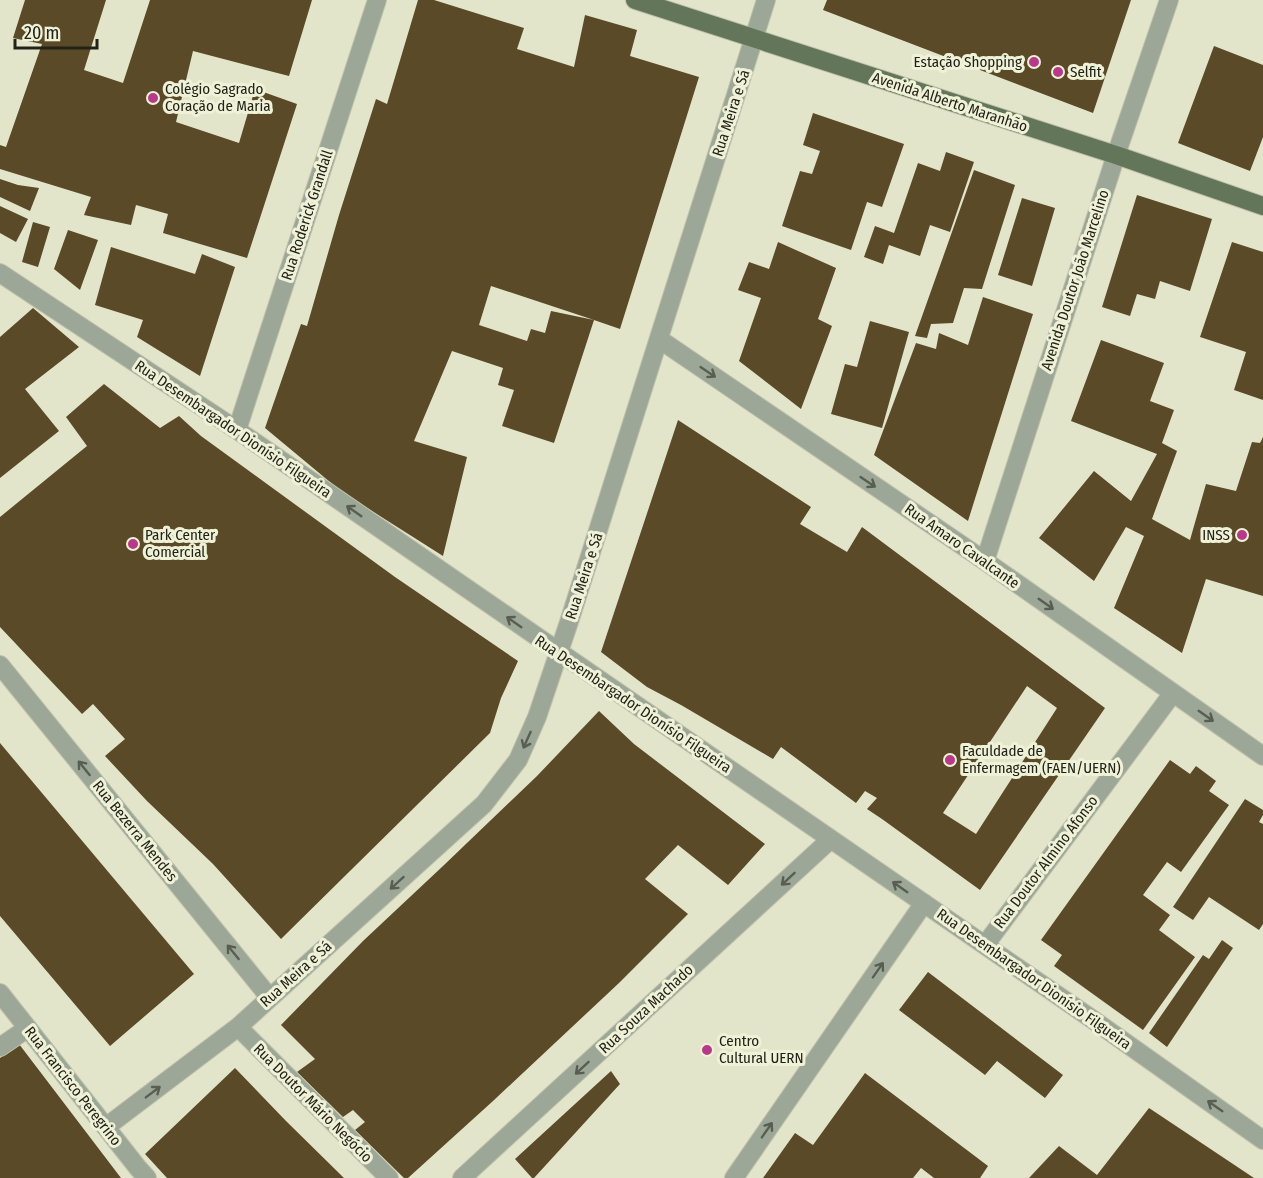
<svg xmlns="http://www.w3.org/2000/svg" width="1263" height="1178" viewBox="0 0 1263 1178" font-family="'Fira Sans Condensed',sans-serif">
  <rect width="100%" height="100%" fill="#e3e5cb"/>
  <!-- building -->
  <path fill="#5a4a27" fill-rule="evenodd" d="M 25,0 L 106,0 L 84,70 L 123,83 L 150,0 L 312,0 L 289,76 L 193,51 L 176,122 L 239,143 L 255,89 L 297,104 L 247,258 L 163,233 L 168,214 L 136,205 L 131,225 L 84,215 L 91,197 L 0,169 L 0,145 L 6,147 L 42,44 L 13,38 Z
    M 418,0 L 434,0 L 524,28 L 517,49 L 574,67 L 585,15 L 637,30 L 630,56 L 699,77 L 620,329 L 594,320 L 554,443 L 502,426 L 514,390 L 498,385 L 503,368 L 452,351 L 414,441 L 467,457 L 443,556 L 342,492 L 265,428 L 301,324 L 307,326 L 339,215 L 376,99 L 387,104 ZM 491,286 L 594,320 L 551,311 L 545,333 L 531,329 L 527,341 L 479,325 Z
    M 827,0 L 1131,0 L 1093,113 L 823,10 Z
    M 1214,46 L 1263,65 L 1263,137 L 1250,171 L 1178,143 Z
    M 813,113 L 904,144 L 882,207 L 867,202 L 851,250 L 782,226 L 800,171 L 812,174 L 820,151 L 803,145 Z
    M 946,152 L 974,162 L 950,232 L 930,225 L 920,256 L 889,245 L 883,264 L 864,257 L 875,226 L 894,233 L 918,163 L 940,171 Z
    M 974,170 L 1015,185 L 982,289 L 964,288 L 953,323 L 931,324 L 927,338 L 915,336 Z
    M 0,179 L 18,185 L 39,188 L 30,211 L 0,197 Z
    M 1137,195 L 1212,219 L 1190,291 L 1160,281 L 1155,299 L 1137,294 L 1130,316 L 1102,307 Z
    M 1022,198 L 1055,208 L 1032,286 L 998,275 Z
    M 0,206 L 28,219 L 16,242 L 0,233 Z
    M 33,222 L 50,227 L 38,267 L 22,262 Z
    M 68,230 L 98,240 L 80,290 L 54,269 Z
    M 778,242 L 836,268 L 818,319 L 832,326 L 801,409 L 739,361 L 761,298 L 738,290 L 749,262 L 769,269 Z
    M 1232,242 L 1263,252 L 1263,400 L 1234,390 L 1246,352 L 1200,337 Z
    M 111,247 L 195,274 L 202,254 L 235,267 L 200,376 L 137,337 L 143,320 L 95,305 Z
    M 983,297 L 1033,314 L 968,521 L 874,455 L 916,343 L 936,349 L 939,333 L 968,345 Z
    M 33,308 L 79,347 L 25,389 L 59,431 L 0,478 L 0,337 Z
    M 870,321 L 909,332 L 882,428 L 831,414 L 845,364 L 857,367 Z
    M 1101,340 L 1164,363 L 1150,401 L 1174,410 L 1162,443 L 1177,451 L 1152,519 L 1190,540 L 1206,484 L 1236,491 L 1252,442 L 1260,443 L 1263,437 L 1263,596 L 1206,579 L 1182,653 L 1114,608 L 1144,536 L 1126,527 L 1094,581 L 1039,538 L 1094,471 L 1131,501 L 1157,454 L 1071,421 Z
    M 104,384 L 160,428 L 179,416 L 201,436 L 267,484 L 395,577 L 518,661 L 501,698 L 490,733 L 281,939 L 213,864 L 147,801 L 105,756 L 125,739 L 93,704 L 82,714 L 0,627 L 0,517 L 87,446 L 66,417 Z
    M 678,420 L 811,507 L 800,524 L 847,552 L 862,527 L 1105,708 L 980,890 L 882,819 L 867,809 L 877,798 L 865,791 L 856,803 L 781,747 L 773,759 L 681,705 L 647,687 L 601,652 ZM 1027,686 L 1057,708 L 976,834 L 943,813 Z
    M 599,711 L 634,744 L 765,844 L 728,885 L 678,845 L 645,879 L 688,914 L 619,983 L 493,1101 L 408,1178 L 404,1178 L 355,1130 L 365,1122 L 353,1110 L 343,1117 L 297,1072 L 315,1059 L 281,1025 L 363,941 L 443,866 L 537,776 Z
    M 0,743 L 194,974 L 110,1046 L 0,916 Z
    M 1170,760 L 1190,774 L 1196,766 L 1216,781 L 1209,791 L 1229,805 L 1181,872 L 1167,862 L 1143,895 L 1170,915 L 1159,930 L 1195,957 L 1143,1030 L 1054,966 L 1062,955 L 1041,940 Z
    M 1245,799 L 1263,810 L 1263,815 L 1259,822 L 1263,824 L 1263,924 L 1259,930 L 1209,897 L 1193,920 L 1173,907 Z
    M 1222,940 L 1233,948 L 1167,1047 L 1149,1033 L 1203,955 L 1209,959 Z
    M 928,972 L 1063,1075 L 1045,1098 L 997,1061 L 985,1075 L 899,1010 Z
    M 19,1044 L 121,1178 L 0,1178 L 0,1058 Z
    M 235,1068 L 286,1121 L 344,1178 L 167,1178 L 145,1154 Z
    M 611,1071 L 620,1084 L 534,1178 L 532,1178 L 515,1159 Z
    M 865,1073 L 988,1166 L 980,1178 L 934,1178 L 921,1168 L 913,1178 L 763,1178 L 795,1133 L 813,1145 Z
    M 1149,1108 L 1254,1178 L 1029,1178 L 1059,1146 L 1097,1175 Z"/>
  <g fill="none" stroke-linecap="round" stroke-linejoin="round">
    <!-- minor casing -->
    <g stroke="#c0c2ab" stroke-width="20">
      <path id="minor" d="M 0,273 L 237,430 L 1092,1019 L 1263,1140
        M 659,339 L 985,561 L 1263,756
        M 237,430 L 377,0
        M 985,561 L 1116,155 L 1169,0
        M 0,665 L 270,998
        M 985,945 L 1173,693
        M 0,993 L 138,1168 L 147,1178
        M 238,1027 L 389,1178
        M 0,1047 L 28,1028
        M 106,1127 L 238,1027 L 484,804 L 518,760 L 537,717 L 569,622 L 766,0
        M 462,1178 L 831,839
        M 734,1178 L 924,903"/>
    </g>
    <!-- major casing -->
    <g stroke="#c0c2ab" stroke-width="20">
      <path id="major" d="M 635,0 L 1116,155 L 1263,206"/>
    </g>
    <!-- minor -->
    <use href="#minor" stroke="#9da798" stroke-width="18"/>
    <!-- major -->
    <use href="#major" stroke="#63765a" stroke-width="18"/>
  </g>
  <!-- one-way arrows -->
  <defs><path id="oneway-shaft" d="M-6 0H5M1.5-3L5.5 0L1.5 3" fill="none" stroke-width="1.6" stroke-linecap="round" stroke-linejoin="round" transform="scale(1.5)"/></defs>
  <g stroke="#595e52">
    <use href="#oneway-shaft" transform="translate(708 372) rotate(34)"/>
    <use href="#oneway-shaft" transform="translate(868 482) rotate(34)"/>
    <use href="#oneway-shaft" transform="translate(354 511) rotate(-145)"/>
    <use href="#oneway-shaft" transform="translate(1046 604) rotate(35)"/>
    <use href="#oneway-shaft" transform="translate(514 622) rotate(-145)"/>
    <use href="#oneway-shaft" transform="translate(1206 716) rotate(35)"/>
    <use href="#oneway-shaft" transform="translate(527 740) rotate(114)"/>
    <use href="#oneway-shaft" transform="translate(84 768) rotate(-129)"/>
    <use href="#oneway-shaft" transform="translate(788 879) rotate(137)"/>
    <use href="#oneway-shaft" transform="translate(397 883) rotate(138)"/>
    <use href="#oneway-shaft" transform="translate(900 887) rotate(-145)"/>
    <use href="#oneway-shaft" transform="translate(233 952) rotate(-129)"/>
    <use href="#oneway-shaft" transform="translate(878 970) rotate(-55)"/>
    <use href="#oneway-shaft" transform="translate(582 1068) rotate(137)"/>
    <use href="#oneway-shaft" transform="translate(153 1092) rotate(-37)"/>
    <use href="#oneway-shaft" transform="translate(1215 1106) rotate(-145)"/>
    <use href="#oneway-shaft" transform="translate(767 1130) rotate(-55)"/>
  </g>
  <!-- markers -->
  <g fill="#b63a89" stroke="#f0f2d8" stroke-width="2">
    <circle cx="1034" cy="62" r="6"/>
    <circle cx="1058" cy="72" r="6"/>
    <circle cx="153" cy="98" r="6"/>
    <circle cx="1242" cy="535" r="6"/>
    <circle cx="133" cy="544" r="6"/>
    <circle cx="950" cy="760" r="6"/>
    <circle cx="707" cy="1050" r="6"/>
  </g>
  <g text-anchor="middle" stroke-width="6" stroke-linejoin="round" paint-order="stroke">
    <!-- poi labels -->
    <g font-size="15" fill="#222219" stroke="#f0f2d8" text-anchor="start">
      <text x="1022" y="67" text-anchor="end">Estação Shopping</text>
      <text x="1070" y="77">Selfit</text>
      <text x="165" y="94">Colégio Sagrado<tspan x="165" dy="17">Coração de Maria</tspan></text>
      <text x="145" y="540">Park Center<tspan x="145" dy="17">Comercial</tspan></text>
      <text x="1230" y="540" text-anchor="end">INSS</text>
      <text x="962" y="756">Faculdade de<tspan x="962" dy="17">Enfermagem (FAEN/UERN)</tspan></text>
      <text x="719" y="1046">Centro<tspan x="719" dy="17">Cultural UERN</tspan></text>
    </g>
    <!-- street labels -->
    <g font-size="15" fill="#222219" stroke="#f0f2d8">
      <text transform="translate(950 102) rotate(18)" y="5">Avenida Alberto Maranhão</text>
      <text transform="translate(731 113) rotate(-72)" y="5">Rua Meira e Sá</text>
      <text transform="translate(307 215) rotate(-72)" y="5">Rua Roderick Grandall</text>
      <text transform="translate(1075 280) rotate(-72)" y="5">Avenida Doutor João Marcelino</text>
      <text transform="translate(233 429) rotate(34)" y="5">Rua Desembargador Dionísio Filgueira</text>
      <text transform="translate(962 546) rotate(35)" y="5">Rua Amaro Cavalcante</text>
      <text transform="translate(584 576) rotate(-72)" y="5">Rua Meira e Sá</text>
      <text transform="translate(633 704) rotate(34)" y="5">Rua Desembargador Dionísio Filgueira</text>
      <text transform="translate(135 831) rotate(51)" y="5">Rua Bezerra Mendes</text>
      <text transform="translate(1046 862) rotate(-53)" y="5">Rua Doutor Almino Afonso</text>
      <text transform="translate(296 974) rotate(-42)" y="5">Rua Meira e Sá</text>
      <text transform="translate(1034 979) rotate(35)" y="5">Rua Desembargador Dionísio Filgueira</text>
      <text transform="translate(646 1009) rotate(-43)" y="5">Rua Souza Machado</text>
      <text transform="translate(73 1086) rotate(52)" y="5">Rua Francisco Peregrino</text>
      <text transform="translate(313 1103) rotate(45)" y="5">Rua Doutor Mário Negócio</text>
    </g>
  </g>
  <!-- scale -->
  <path d="M15 39v9h82v-9" fill="none" stroke="#222219" stroke-width="3"/>
  <text x="24" y="39" font-size="18" fill="#222219" stroke="#f0f2d8" stroke-width="4.5" paint-order="stroke">20 m</text>
</svg>
